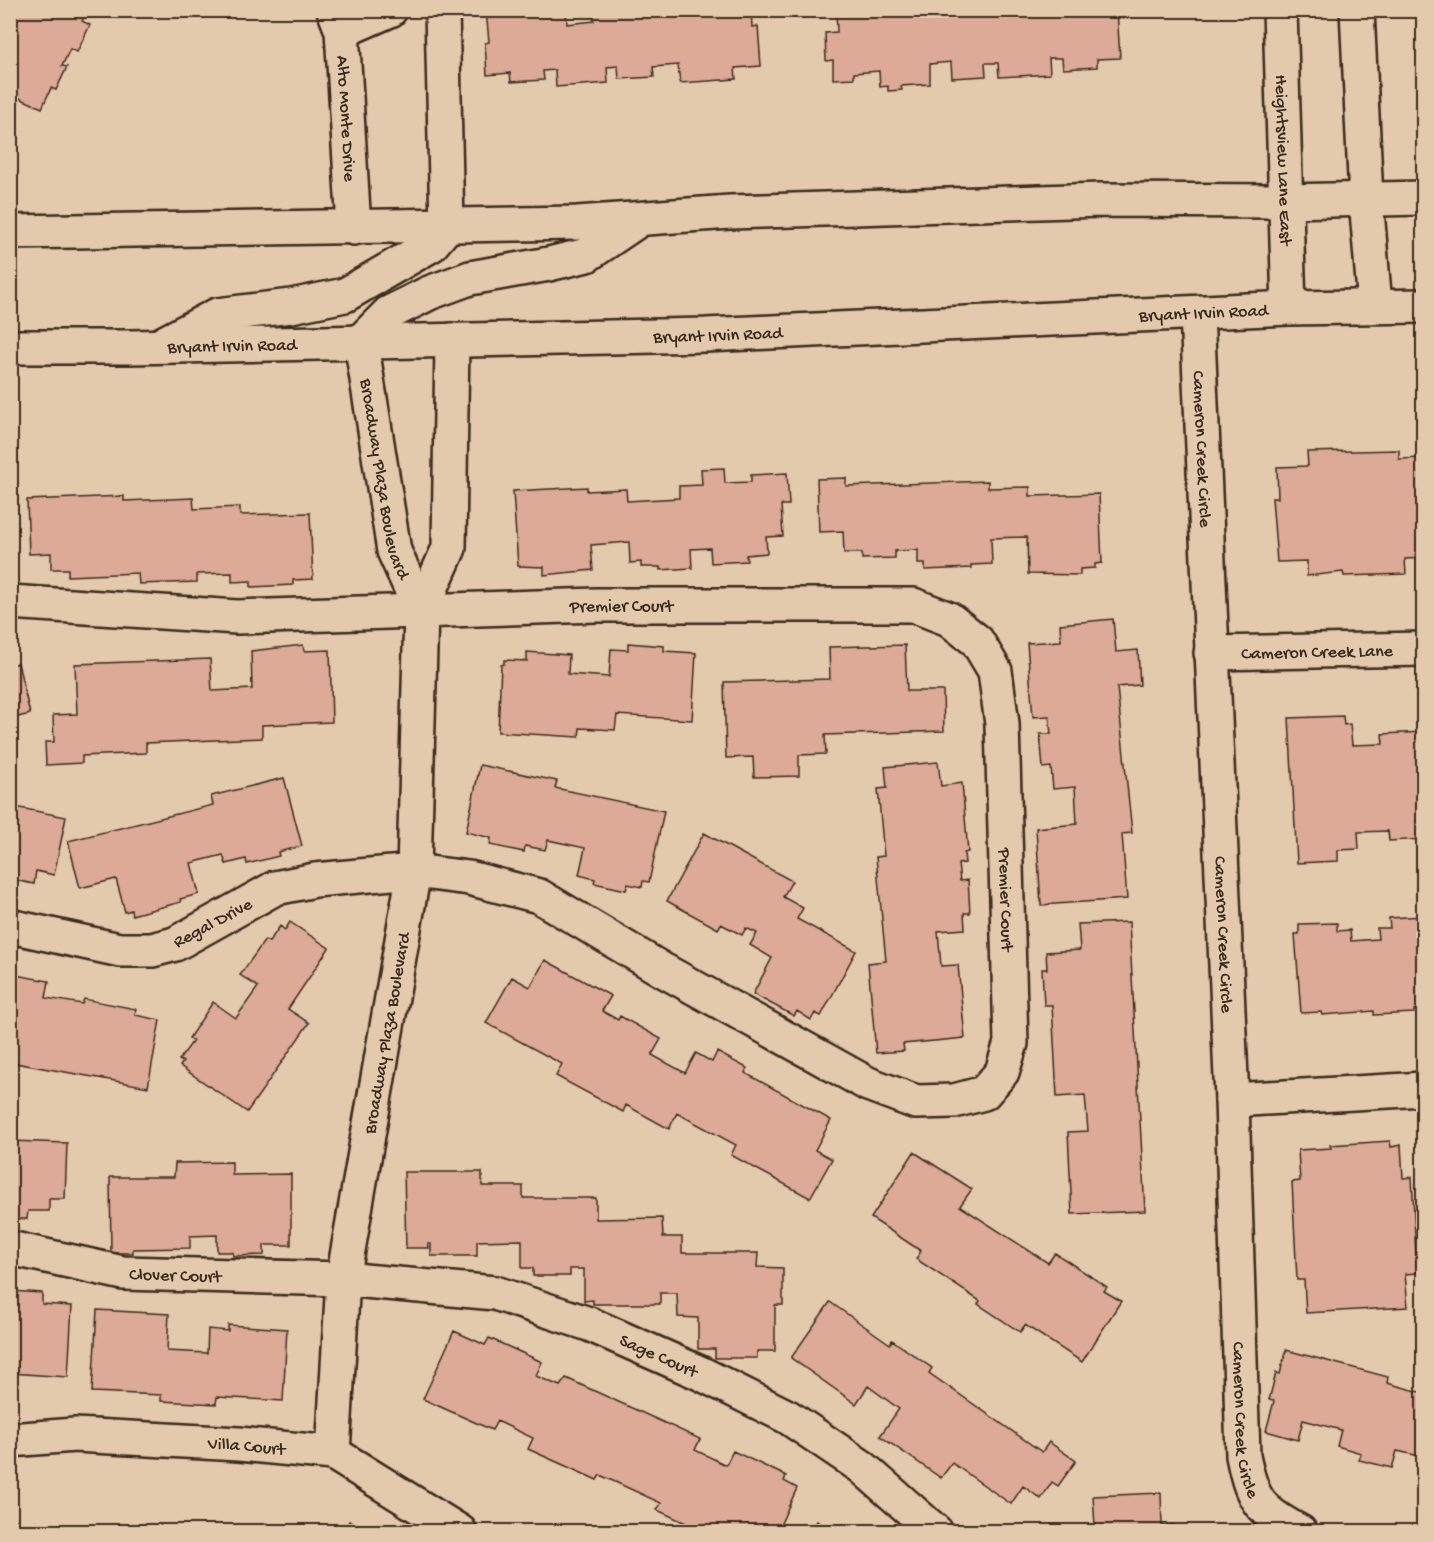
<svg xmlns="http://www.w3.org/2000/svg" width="1434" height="1542" viewBox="0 0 1434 1542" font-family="'Gochi Hand',sans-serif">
  <rect width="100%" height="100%" fill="#e4caac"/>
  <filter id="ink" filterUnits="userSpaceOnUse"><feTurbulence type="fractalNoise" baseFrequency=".0167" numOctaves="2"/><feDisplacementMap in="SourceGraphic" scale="12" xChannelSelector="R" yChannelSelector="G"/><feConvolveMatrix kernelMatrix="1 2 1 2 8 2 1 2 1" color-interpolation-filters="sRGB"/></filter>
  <g filter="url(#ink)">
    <!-- building -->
    <path fill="#dcaa96" stroke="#3b2a1e" stroke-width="1.5" d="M 10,10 L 88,10 L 82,21 L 90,25 L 77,52 L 70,49 L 62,66 L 67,67 L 56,90 L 51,88 L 42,108 L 10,94 L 10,74 L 14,67 L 10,65 Z
      M 486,10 L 566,10 L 567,24 L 594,21 L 593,10 L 751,10 L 752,27 L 758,26 L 761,66 L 735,68 L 736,79 L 680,83 L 678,65 L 653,67 L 654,77 L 619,79 L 618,66 L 607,67 L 608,83 L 556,87 L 555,70 L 543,71 L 544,80 L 511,82 L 510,73 L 487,75 L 485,43 L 489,42 Z
      M 836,10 L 1117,10 L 1120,58 L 1097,59 L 1097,67 L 1063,69 L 1062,58 L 1049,58 L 1050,74 L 999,77 L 998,63 L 985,63 L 986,76 L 952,78 L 951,62 L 930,64 L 930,84 L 901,86 L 902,90 L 888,91 L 888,86 L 880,87 L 879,71 L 854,73 L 854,78 L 833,79 L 833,60 L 826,61 L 825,33 L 837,32 Z
      M 1399,450 L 1399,459 L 1424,458 L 1424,558 L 1405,559 L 1406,574 L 1344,576 L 1343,572 L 1307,576 L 1307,561 L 1277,562 L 1272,498 L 1278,498 L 1277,467 L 1308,466 L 1307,452 Z
      M 724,468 L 725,483 L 751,482 L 751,475 L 787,473 L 789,505 L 781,505 L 783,536 L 766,537 L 767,553 L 746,555 L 747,561 L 711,563 L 710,548 L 691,549 L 692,568 L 660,570 L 660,567 L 641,567 L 641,562 L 630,563 L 629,542 L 591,545 L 593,570 L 544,575 L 544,567 L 518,566 L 513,491 L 587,487 L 587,491 L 626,489 L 627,501 L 679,498 L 679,486 L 702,485 L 701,469 Z
      M 846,478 L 846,486 L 988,481 L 988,488 L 1030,487 L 1030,496 L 1099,494 L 1102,563 L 1095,564 L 1095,568 L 1080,569 L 1080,575 L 1028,574 L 1027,537 L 991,538 L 992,564 L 971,565 L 971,568 L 925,570 L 925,564 L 918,564 L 918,550 L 895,551 L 895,558 L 862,559 L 862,553 L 844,553 L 843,531 L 819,532 L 817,479 Z
      M 124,496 L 124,501 L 193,498 L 194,509 L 240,507 L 240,515 L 310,513 L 313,579 L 293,580 L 293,585 L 251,587 L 251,581 L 232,582 L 232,573 L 197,574 L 197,582 L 139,584 L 138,573 L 68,576 L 68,569 L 51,569 L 51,553 L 29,554 L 27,500 Z
      M 1113,619 L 1116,652 L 1138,650 L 1140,685 L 1117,687 L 1132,833 L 1122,834 L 1127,899 L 1041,905 L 1036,828 L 1077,824 L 1075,787 L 1053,789 L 1051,767 L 1043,768 L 1040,734 L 1051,734 L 1049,716 L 1033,717 L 1027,643 L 1061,641 L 1060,624 Z
      M 628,643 L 664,646 L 664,651 L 696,653 L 692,720 L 617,715 L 615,730 L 580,728 L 579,737 L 498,732 L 501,665 L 504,664 L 504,660 L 527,661 L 527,652 L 569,655 L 568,674 L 609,677 L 611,649 L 628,650 Z
      M 303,645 L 304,651 L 330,650 L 332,722 L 262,725 L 262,738 L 146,743 L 146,753 L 82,756 L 82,763 L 46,765 L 45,742 L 54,742 L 53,715 L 77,714 L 75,664 L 210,659 L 212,691 L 252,689 L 251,651 Z
      M 905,645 L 907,691 L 943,691 L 944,731 L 825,735 L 826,754 L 799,755 L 799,776 L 754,777 L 753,757 L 726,758 L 724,682 L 830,679 L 829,647 Z
      M 18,663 L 30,714 L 10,719 L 10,665 Z
      M 1343,716 L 1344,725 L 1350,724 L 1352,745 L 1383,744 L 1382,734 L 1424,732 L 1424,846 L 1423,839 L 1389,841 L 1388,831 L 1358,832 L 1359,849 L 1338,850 L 1338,861 L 1297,863 L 1289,718 Z
      M 938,762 L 941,786 L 962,783 L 968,852 L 964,853 L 965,863 L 958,864 L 960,881 L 968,880 L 970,913 L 964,913 L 965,929 L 938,931 L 941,966 L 958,965 L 965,1038 L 903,1044 L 904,1051 L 876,1053 L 868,963 L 886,961 L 876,857 L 884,856 L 878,789 L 887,788 L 885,767 Z
      M 480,765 L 557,781 L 555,788 L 664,811 L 649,882 L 643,881 L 642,887 L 628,884 L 626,890 L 594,883 L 595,879 L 579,875 L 585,848 L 548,840 L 545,850 L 525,846 L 524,852 L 490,845 L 491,838 L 466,832 Z
      M 284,778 L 302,846 L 278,852 L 279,856 L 247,864 L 246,859 L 226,864 L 223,855 L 191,863 L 199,894 L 180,899 L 181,902 L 132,915 L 131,910 L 125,912 L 116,879 L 80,888 L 68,841 L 213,805 L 211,796 Z
      M 10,806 L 66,817 L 54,875 L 36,871 L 34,884 L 14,880 L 13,885 L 10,884 Z
      M 704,833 L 792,881 L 783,897 L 803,908 L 797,919 L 856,951 L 821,1016 L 815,1013 L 811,1020 L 797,1011 L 794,1016 L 753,994 L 772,958 L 750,945 L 757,933 L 746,928 L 742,935 L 721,924 L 718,929 L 667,901 Z
      M 1424,916 L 1424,1009 L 1414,1010 L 1414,1013 L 1374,1015 L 1374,1011 L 1322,1015 L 1321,1012 L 1301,1013 L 1295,934 L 1299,934 L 1299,924 L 1337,923 L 1337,931 L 1350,930 L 1351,941 L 1378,939 L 1377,928 L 1390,928 L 1389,918 Z
      M 290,922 L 329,948 L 288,1009 L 309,1023 L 247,1112 L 180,1066 L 183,1062 L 179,1060 L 193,1041 L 189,1038 L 213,1002 L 236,1018 L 258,987 L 240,975 L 265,940 L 269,942 L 280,926 L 285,930 Z
      M 1129,922 L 1145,1211 L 1072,1214 L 1068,1132 L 1088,1131 L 1085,1095 L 1057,1097 L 1052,1005 L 1044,1005 L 1042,969 L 1047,969 L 1046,952 L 1080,950 L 1078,924 Z
      M 545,960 L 611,996 L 602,1011 L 618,1020 L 620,1016 L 661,1039 L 652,1055 L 685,1073 L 696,1053 L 712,1062 L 717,1052 L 747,1068 L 745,1073 L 831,1120 L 815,1150 L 832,1159 L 810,1198 L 731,1155 L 736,1145 L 677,1113 L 669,1129 L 626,1105 L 623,1112 L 556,1076 L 562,1064 L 486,1023 L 512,977 L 530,987 Z
      M 10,974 L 49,981 L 46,998 L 82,1004 L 84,999 L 136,1009 L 135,1015 L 160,1020 L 148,1087 L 10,1062 Z
      M 10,1141 L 67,1143 L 65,1199 L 49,1199 L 49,1211 L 28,1211 L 27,1219 L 10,1219 Z
      M 1390,1141 L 1391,1147 L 1401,1145 L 1403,1178 L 1412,1177 L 1417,1273 L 1405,1274 L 1408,1307 L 1306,1313 L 1304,1280 L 1297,1280 L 1292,1182 L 1300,1181 L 1298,1150 L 1331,1148 L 1330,1145 Z
      M 914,1152 L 972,1189 L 960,1206 L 1048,1263 L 1055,1253 L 1107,1287 L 1104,1291 L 1121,1301 L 1082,1362 L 1025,1325 L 1020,1332 L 978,1304 L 980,1301 L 916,1259 L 921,1251 L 871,1218 Z
      M 232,1162 L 232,1175 L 291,1174 L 291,1245 L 264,1245 L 264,1255 L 233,1256 L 232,1252 L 217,1252 L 217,1235 L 190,1236 L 190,1248 L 133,1249 L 133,1253 L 111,1253 L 110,1177 L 174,1177 L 175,1163 Z
      M 404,1172 L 482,1172 L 482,1186 L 523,1186 L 523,1198 L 596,1198 L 596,1219 L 662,1218 L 663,1237 L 682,1237 L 682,1253 L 758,1253 L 757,1267 L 783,1268 L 783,1305 L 775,1305 L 775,1351 L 757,1351 L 757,1358 L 715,1358 L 715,1349 L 698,1349 L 698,1318 L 678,1317 L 677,1293 L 660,1293 L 660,1304 L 593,1304 L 593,1300 L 584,1301 L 584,1269 L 570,1269 L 570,1276 L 533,1276 L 533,1268 L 522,1268 L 522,1240 L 477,1241 L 477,1256 L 431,1256 L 431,1244 L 428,1244 L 429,1248 L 406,1248 Z
      M 10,1291 L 42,1293 L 42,1304 L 72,1306 L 68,1377 L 10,1373 Z
      M 830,1302 L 890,1344 L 892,1340 L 932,1368 L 929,1373 L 1042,1452 L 1049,1442 L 1076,1461 L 1058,1486 L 1052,1482 L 1041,1499 L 1023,1486 L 1011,1504 L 952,1463 L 941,1478 L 880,1436 L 899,1409 L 868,1386 L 856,1404 L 791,1358 Z
      M 97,1310 L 169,1314 L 167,1351 L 207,1353 L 208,1329 L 228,1331 L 228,1325 L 287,1329 L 283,1401 L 217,1397 L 216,1404 L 161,1401 L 161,1395 L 92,1392 Z
      M 454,1331 L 485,1345 L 489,1338 L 542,1362 L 536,1376 L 560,1386 L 566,1378 L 700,1439 L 695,1450 L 726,1465 L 733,1451 L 786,1476 L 784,1481 L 797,1488 L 777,1532 L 698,1532 L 699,1529 L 657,1510 L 661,1503 L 600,1475 L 597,1480 L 528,1449 L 533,1438 L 497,1421 L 492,1430 L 423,1399 Z
      M 1286,1350 L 1388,1377 L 1387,1383 L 1424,1393 L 1424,1457 L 1397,1451 L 1392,1468 L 1359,1460 L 1361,1453 L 1337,1446 L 1341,1430 L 1303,1420 L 1298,1440 L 1266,1431 L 1274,1401 L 1269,1400 L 1276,1373 L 1280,1374 Z
      M 1161,1493 L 1162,1526 L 1174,1525 L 1174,1532 L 1091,1532 L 1091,1526 L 1095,1526 L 1093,1496 Z
      M 10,1516 L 31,1530 L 36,1521 L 51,1532 L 10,1532 Z
      M 349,1521 L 366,1532 L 343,1532 Z
      M 817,1521 L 828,1532 L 808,1532 Z"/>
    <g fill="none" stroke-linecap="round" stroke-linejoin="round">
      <!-- minor casing -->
      <g stroke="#3b2a1e" stroke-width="38">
        <g id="minor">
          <path id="s1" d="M 334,10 L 342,31 L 354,228"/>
          <path d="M 442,10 L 447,226"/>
          <path id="s2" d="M 1280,10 L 1289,308"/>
          <path d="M 1357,10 L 1366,199 L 1375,306"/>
          <path d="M 342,31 L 390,10"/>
          <path id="s3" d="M 1197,313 L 1232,1100 L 1243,1456 C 1252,1500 1259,1511 1300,1532"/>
          <path id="s4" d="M 361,341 L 394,551 L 421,611"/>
          <path id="s5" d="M 10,602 L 237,617 L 596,605 L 913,605 L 949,619 L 977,641 L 995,671 L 1002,724 L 1011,1043 L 1002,1072 L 984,1093 L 954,1101 L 916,1102 L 868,1084 L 661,969 L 539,896 L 469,878 L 414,871 L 315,880 L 275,888 L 175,944 L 152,950 L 120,950 L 10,926"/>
          <path id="s6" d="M 1211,653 L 1424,649"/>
          <path d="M 1232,1100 L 1424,1089"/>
          <path id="s7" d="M 10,1248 L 123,1273 L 343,1279 L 495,1293 L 589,1324 L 700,1373 L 788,1417 L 862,1467 L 936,1532"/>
          <path id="s8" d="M 10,1440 L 75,1435 L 239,1444 L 333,1453 L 460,1532"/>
          <path id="s9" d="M 333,1453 L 343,1279 L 414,871 L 421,611 L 449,548 L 452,340"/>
        </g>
      </g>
      <!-- major casing -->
      <g stroke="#3b2a1e" stroke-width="38">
        <g id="major">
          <path d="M 10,232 L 577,223 L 730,212 L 1101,200 L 1285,201 L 1424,198"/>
          <path d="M 361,341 L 389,313 L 429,293 L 470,278 L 549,264 L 587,255 L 640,219"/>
          <path d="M 164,343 L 217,315 L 291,306 L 345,295 L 431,245 L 447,226"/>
          <path id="s10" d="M 10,347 L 130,347 L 706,335 L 1289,308 L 1424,306"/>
        </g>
      </g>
      <!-- minor -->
      <use href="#minor" stroke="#e4caac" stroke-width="33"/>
      <!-- major -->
      <use href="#major" stroke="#e4caac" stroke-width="33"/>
    </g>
  </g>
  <g text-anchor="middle" stroke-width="4.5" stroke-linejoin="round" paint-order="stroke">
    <!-- street labels -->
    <g font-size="18" fill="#3b2a1e" stroke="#e4caac">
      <text dy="6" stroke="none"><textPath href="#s1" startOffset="110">Alto Monte Drive</textPath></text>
      <text dy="6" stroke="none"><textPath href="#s2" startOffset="150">Heightsview Lane East</textPath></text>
      <text dy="6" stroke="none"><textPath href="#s10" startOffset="1194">Bryant Irvin Road</textPath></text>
      <text dy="6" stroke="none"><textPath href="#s10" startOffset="708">Bryant Irvin Road</textPath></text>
      <text dy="6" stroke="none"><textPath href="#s10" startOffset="222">Bryant Irvin Road</textPath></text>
      <text dy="6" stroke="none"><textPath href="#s3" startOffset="136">Cameron Creek Circle</textPath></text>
      <text dy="6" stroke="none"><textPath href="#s4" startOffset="140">Broadway Plaza Boulevard</textPath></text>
      <text dy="6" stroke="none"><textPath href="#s5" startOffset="612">Premier Court</textPath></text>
      <text dy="6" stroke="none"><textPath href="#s6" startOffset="106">Cameron Creek Lane</textPath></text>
      <text dy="6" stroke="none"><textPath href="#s5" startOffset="1242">Premier Court</textPath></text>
      <text transform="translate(212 922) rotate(-28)" y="6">Regal Drive</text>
      <text dy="6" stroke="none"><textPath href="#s3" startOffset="622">Cameron Creek Circle</textPath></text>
      <text dy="6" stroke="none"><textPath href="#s9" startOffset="424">Broadway Plaza Boulevard</textPath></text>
      <text dy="6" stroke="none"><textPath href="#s7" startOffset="168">Clover Court</textPath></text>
      <text dy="6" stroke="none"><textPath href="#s7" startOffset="664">Sage Court</textPath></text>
      <text dy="6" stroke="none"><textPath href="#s3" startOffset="1108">Cameron Creek Circle</textPath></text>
      <text dy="6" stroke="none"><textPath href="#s8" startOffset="237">Villa Court</textPath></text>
    </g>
  </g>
  <!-- margin -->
  <rect width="1434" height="1542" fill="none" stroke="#e4caac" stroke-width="36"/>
  <rect x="18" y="18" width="1398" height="1506" fill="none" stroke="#3b2a1e" stroke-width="2" filter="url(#ink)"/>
</svg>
